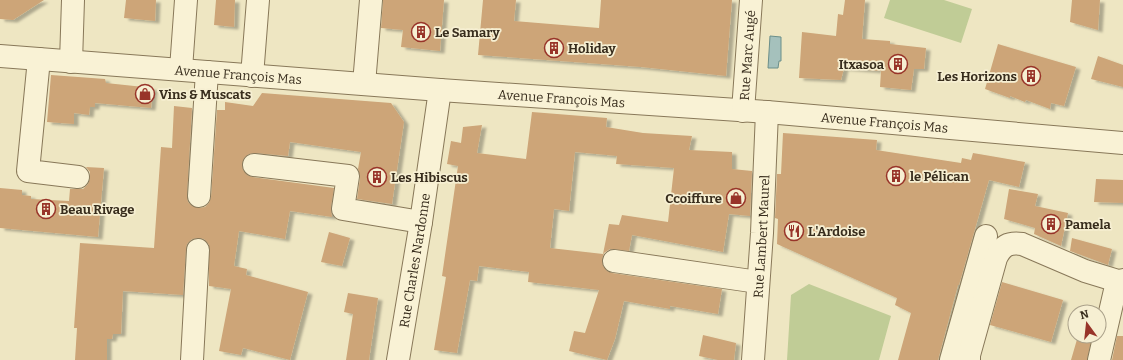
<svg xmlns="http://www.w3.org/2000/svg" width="1123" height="360" viewBox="0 0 1123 360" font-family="Bitter,serif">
  <defs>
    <filter id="shadow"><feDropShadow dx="4.5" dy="2.5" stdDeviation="1" flood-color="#0004"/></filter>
  </defs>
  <rect width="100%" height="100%" fill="#eee6c2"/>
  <!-- green -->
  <path fill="#c0cc96" d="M 890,0 L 944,0 L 972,9 L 961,43 L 884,18 Z
    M 809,284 L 891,316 L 879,360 L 787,360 L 791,295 Z"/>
  <!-- water -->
  <path fill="#a5c1bc" stroke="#6b8f8a" d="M 770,36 L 781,37 L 781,61 L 779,61 L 778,68 L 768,68 Z"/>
  <!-- building -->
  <path fill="#cda578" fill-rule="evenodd" filter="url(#shadow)" d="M 0,0 L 44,0 L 13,20 L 0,19 Z
    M 126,0 L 156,0 L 155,21 L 124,18 Z
    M 216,0 L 235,0 L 234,27 L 214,25 Z
    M 383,0 L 444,0 L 440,51 L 401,47 L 403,30 L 381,28 Z
    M 483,0 L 516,0 L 514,21 L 599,28 L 601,0 L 732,0 L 726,76 L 641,67 L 478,55 Z
    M 845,0 L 865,0 L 862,39 L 890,41 L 890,44 L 926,48 L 924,69 L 914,69 L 911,90 L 880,87 L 881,71 L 844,68 L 841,80 L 799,78 L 802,32 L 836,36 L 838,14 L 843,15 Z
    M 1072,0 L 1100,0 L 1098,30 L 1070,22 Z
    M 998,44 L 1076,67 L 1064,106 L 1051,103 L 1050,109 L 1026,100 L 1025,102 L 1010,96 L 1010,98 L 985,89 Z
    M 1098,56 L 1123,65 L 1123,87 L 1091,79 Z
    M 51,75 L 105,79 L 106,83 L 153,88 L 151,108 L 95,103 L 95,107 L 90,107 L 89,115 L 74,113 L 74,124 L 47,122 Z
    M 262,93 L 391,103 L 404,122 L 392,204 L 357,199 L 360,178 L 358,169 L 361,152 L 290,142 L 288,156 L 255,153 L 249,154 L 244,158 L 242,164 L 243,170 L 247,175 L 252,177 L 334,188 L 331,207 L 332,217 L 290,211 L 285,239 L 239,231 L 234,266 L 247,269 L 246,275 L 308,292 L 290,360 L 243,348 L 241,355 L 219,351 L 231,289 L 209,286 L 209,245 L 204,239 L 198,238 L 192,239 L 187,244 L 186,249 L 183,295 L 123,291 L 121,334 L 113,334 L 112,339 L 107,339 L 107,360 L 75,360 L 77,328 L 74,328 L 80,243 L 154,248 L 161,147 L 172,148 L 174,106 L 192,108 L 187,196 L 188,202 L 192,206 L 199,208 L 205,207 L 209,203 L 211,197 L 217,110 L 225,110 L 225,102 L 253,106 Z
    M 532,112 L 607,118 L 606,127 L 643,133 L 692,136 L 689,150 L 732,152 L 732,169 L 752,171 L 750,216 L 729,214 L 723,252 L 632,235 L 629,251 L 610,249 L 604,253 L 602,259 L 603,266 L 607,271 L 612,273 L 722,289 L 718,314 L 670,306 L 670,309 L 624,301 L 615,339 L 607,360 L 569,351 L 574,331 L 585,333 L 599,290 L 528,282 L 529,272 L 479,266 L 477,281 L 470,280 L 457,353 L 434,350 L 446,277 L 442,276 L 458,166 L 447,164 L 451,141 L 461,143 L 463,127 L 482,125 L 477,153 L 526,159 ZM 575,152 L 617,156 L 616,164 L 674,168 L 668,222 L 622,215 L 619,225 L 609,224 L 603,254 L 550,248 L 554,209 L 569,211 Z
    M 783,133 L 877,140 L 876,150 L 961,163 L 962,158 L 971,160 L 973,153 L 1025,162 L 1019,187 L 989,180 L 959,285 L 958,285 L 938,360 L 898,360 L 911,313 L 895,305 L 897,298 L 777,244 L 778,219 L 775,218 L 777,174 L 781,174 Z
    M 86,167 L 104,168 L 98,237 L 0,228 L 0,188 L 22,190 L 22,195 L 31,196 L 31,199 L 69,201 L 70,189 L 83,189 L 88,184 L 90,178 L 90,172 Z
    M 1096,179 L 1123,180 L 1123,203 L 1094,202 Z
    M 1009,189 L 1038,194 L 1035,206 L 1068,213 L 1061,246 L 1034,234 L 1035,228 L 1004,219 Z
    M 329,232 L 350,238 L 342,266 L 321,262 Z
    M 1072,238 L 1112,249 L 1108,265 L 1070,251 Z
    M 1002,282 L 1063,300 L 1051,342 L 990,325 Z
    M 348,293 L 378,298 L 369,360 L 346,360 L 353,314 L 344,312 Z
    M 703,335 L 736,343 L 734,360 L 718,360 L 699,356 Z
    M 1078,336 L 1092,336 L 1087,360 L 1071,360 Z
    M 1117,336 L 1123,336 L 1123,360 L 1112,360 Z"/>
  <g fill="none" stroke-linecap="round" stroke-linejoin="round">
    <!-- minor casing -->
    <g stroke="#887859" stroke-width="24">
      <g id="minor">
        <path id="s1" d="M 0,56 L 440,90 L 767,112 L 1123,143"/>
        <path d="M 39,59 L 28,171 L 78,177"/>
        <path d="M 71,62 L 73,0"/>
        <path d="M 181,69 L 186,0"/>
        <path d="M 252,76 L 258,0"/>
        <path d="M 364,84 L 371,0"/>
        <path id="s2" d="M 743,111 L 751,0"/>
        <path d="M 254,165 L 348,176 L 343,209 L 421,222"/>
        <path d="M 199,196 L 207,72"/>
        <path d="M 614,261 L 758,282"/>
        <path d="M 192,360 L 198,250"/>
        <path id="s3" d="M 398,360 L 421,222 L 440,90"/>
        <path id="s4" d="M 753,360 L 762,233 L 767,112"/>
        <path d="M 951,360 L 986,236"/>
        <path d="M 969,360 L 969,355 L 996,258 C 1002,246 1008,242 1022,244 L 1085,271 L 1121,282"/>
        <path d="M 1099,360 L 1116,286 L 1123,280"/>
      </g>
    </g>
    <!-- minor -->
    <use href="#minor" stroke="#f9f2d5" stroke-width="22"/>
  </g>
  <!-- icons -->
  <defs>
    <g id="building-ring" transform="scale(1)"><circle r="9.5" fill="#f6efd2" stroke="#983429" stroke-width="1.5"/><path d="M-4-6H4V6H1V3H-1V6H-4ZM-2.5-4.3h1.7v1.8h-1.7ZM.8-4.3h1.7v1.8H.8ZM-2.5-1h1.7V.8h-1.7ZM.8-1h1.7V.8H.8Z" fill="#983429"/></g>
    <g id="shop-ring" transform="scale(1)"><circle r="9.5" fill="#f6efd2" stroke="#983429" stroke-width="1.5"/><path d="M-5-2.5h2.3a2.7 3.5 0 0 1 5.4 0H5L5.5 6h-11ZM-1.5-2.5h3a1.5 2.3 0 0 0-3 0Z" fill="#983429"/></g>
    <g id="restaurant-ring" transform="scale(1)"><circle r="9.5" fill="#f6efd2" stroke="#983429" stroke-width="1.5"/><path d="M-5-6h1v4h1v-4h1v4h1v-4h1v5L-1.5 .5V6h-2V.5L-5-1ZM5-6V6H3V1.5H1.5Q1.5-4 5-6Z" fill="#983429"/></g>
  </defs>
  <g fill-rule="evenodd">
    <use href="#building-ring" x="421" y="32"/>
    <use href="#building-ring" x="554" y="48"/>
    <use href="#building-ring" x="898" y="64"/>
    <use href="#building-ring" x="1031" y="76"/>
    <use href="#shop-ring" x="145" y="94"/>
    <use href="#building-ring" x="896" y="176"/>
    <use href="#building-ring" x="377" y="177"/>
    <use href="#shop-ring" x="736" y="198"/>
    <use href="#building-ring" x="46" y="209"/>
    <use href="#building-ring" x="1051" y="224"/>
    <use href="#restaurant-ring" x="794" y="231"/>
  </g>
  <g text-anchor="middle" stroke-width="3.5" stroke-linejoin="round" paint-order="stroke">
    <!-- poi labels -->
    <g font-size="13" font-weight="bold" fill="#382d1d" stroke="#f6efd2" text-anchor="start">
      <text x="435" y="37">Le Samary</text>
      <text x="568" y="53">Holiday</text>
      <text x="884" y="69" text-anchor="end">Itxasoa</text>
      <text x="1017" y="81" text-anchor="end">Les Horizons</text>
      <text x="159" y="99">Vins &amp; Muscats</text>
      <text x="910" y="181">le Pélican</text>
      <text x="391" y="182">Les Hibiscus</text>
      <text x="722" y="203" text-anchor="end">Ccoiffure</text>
      <text x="60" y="214">Beau Rivage</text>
      <text x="1065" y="229">Pamela</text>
      <text x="808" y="236">L'Ardoise</text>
    </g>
    <!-- street labels -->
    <g font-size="13" fill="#382d1d" stroke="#f6efd2">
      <text dy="5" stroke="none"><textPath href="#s2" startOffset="56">Rue Marc Augé</textPath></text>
      <text dy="5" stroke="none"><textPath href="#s1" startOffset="239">Avenue François Mas</textPath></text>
      <text dy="5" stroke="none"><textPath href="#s1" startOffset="563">Avenue François Mas</textPath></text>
      <text dy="5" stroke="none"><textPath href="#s1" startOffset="887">Avenue François Mas</textPath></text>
      <text dy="5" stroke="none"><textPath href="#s4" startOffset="124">Rue Lambert Maurel</textPath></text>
      <text dy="5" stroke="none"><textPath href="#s3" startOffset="101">Rue Charles Nardonne</textPath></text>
    </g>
  </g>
  <!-- north arrow -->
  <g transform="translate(1087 324) rotate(345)"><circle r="19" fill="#f6efd2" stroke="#aaa18a"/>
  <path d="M0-3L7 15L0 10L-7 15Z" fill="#983429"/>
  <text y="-6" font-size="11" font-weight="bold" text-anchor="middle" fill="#382d1d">N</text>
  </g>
</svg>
